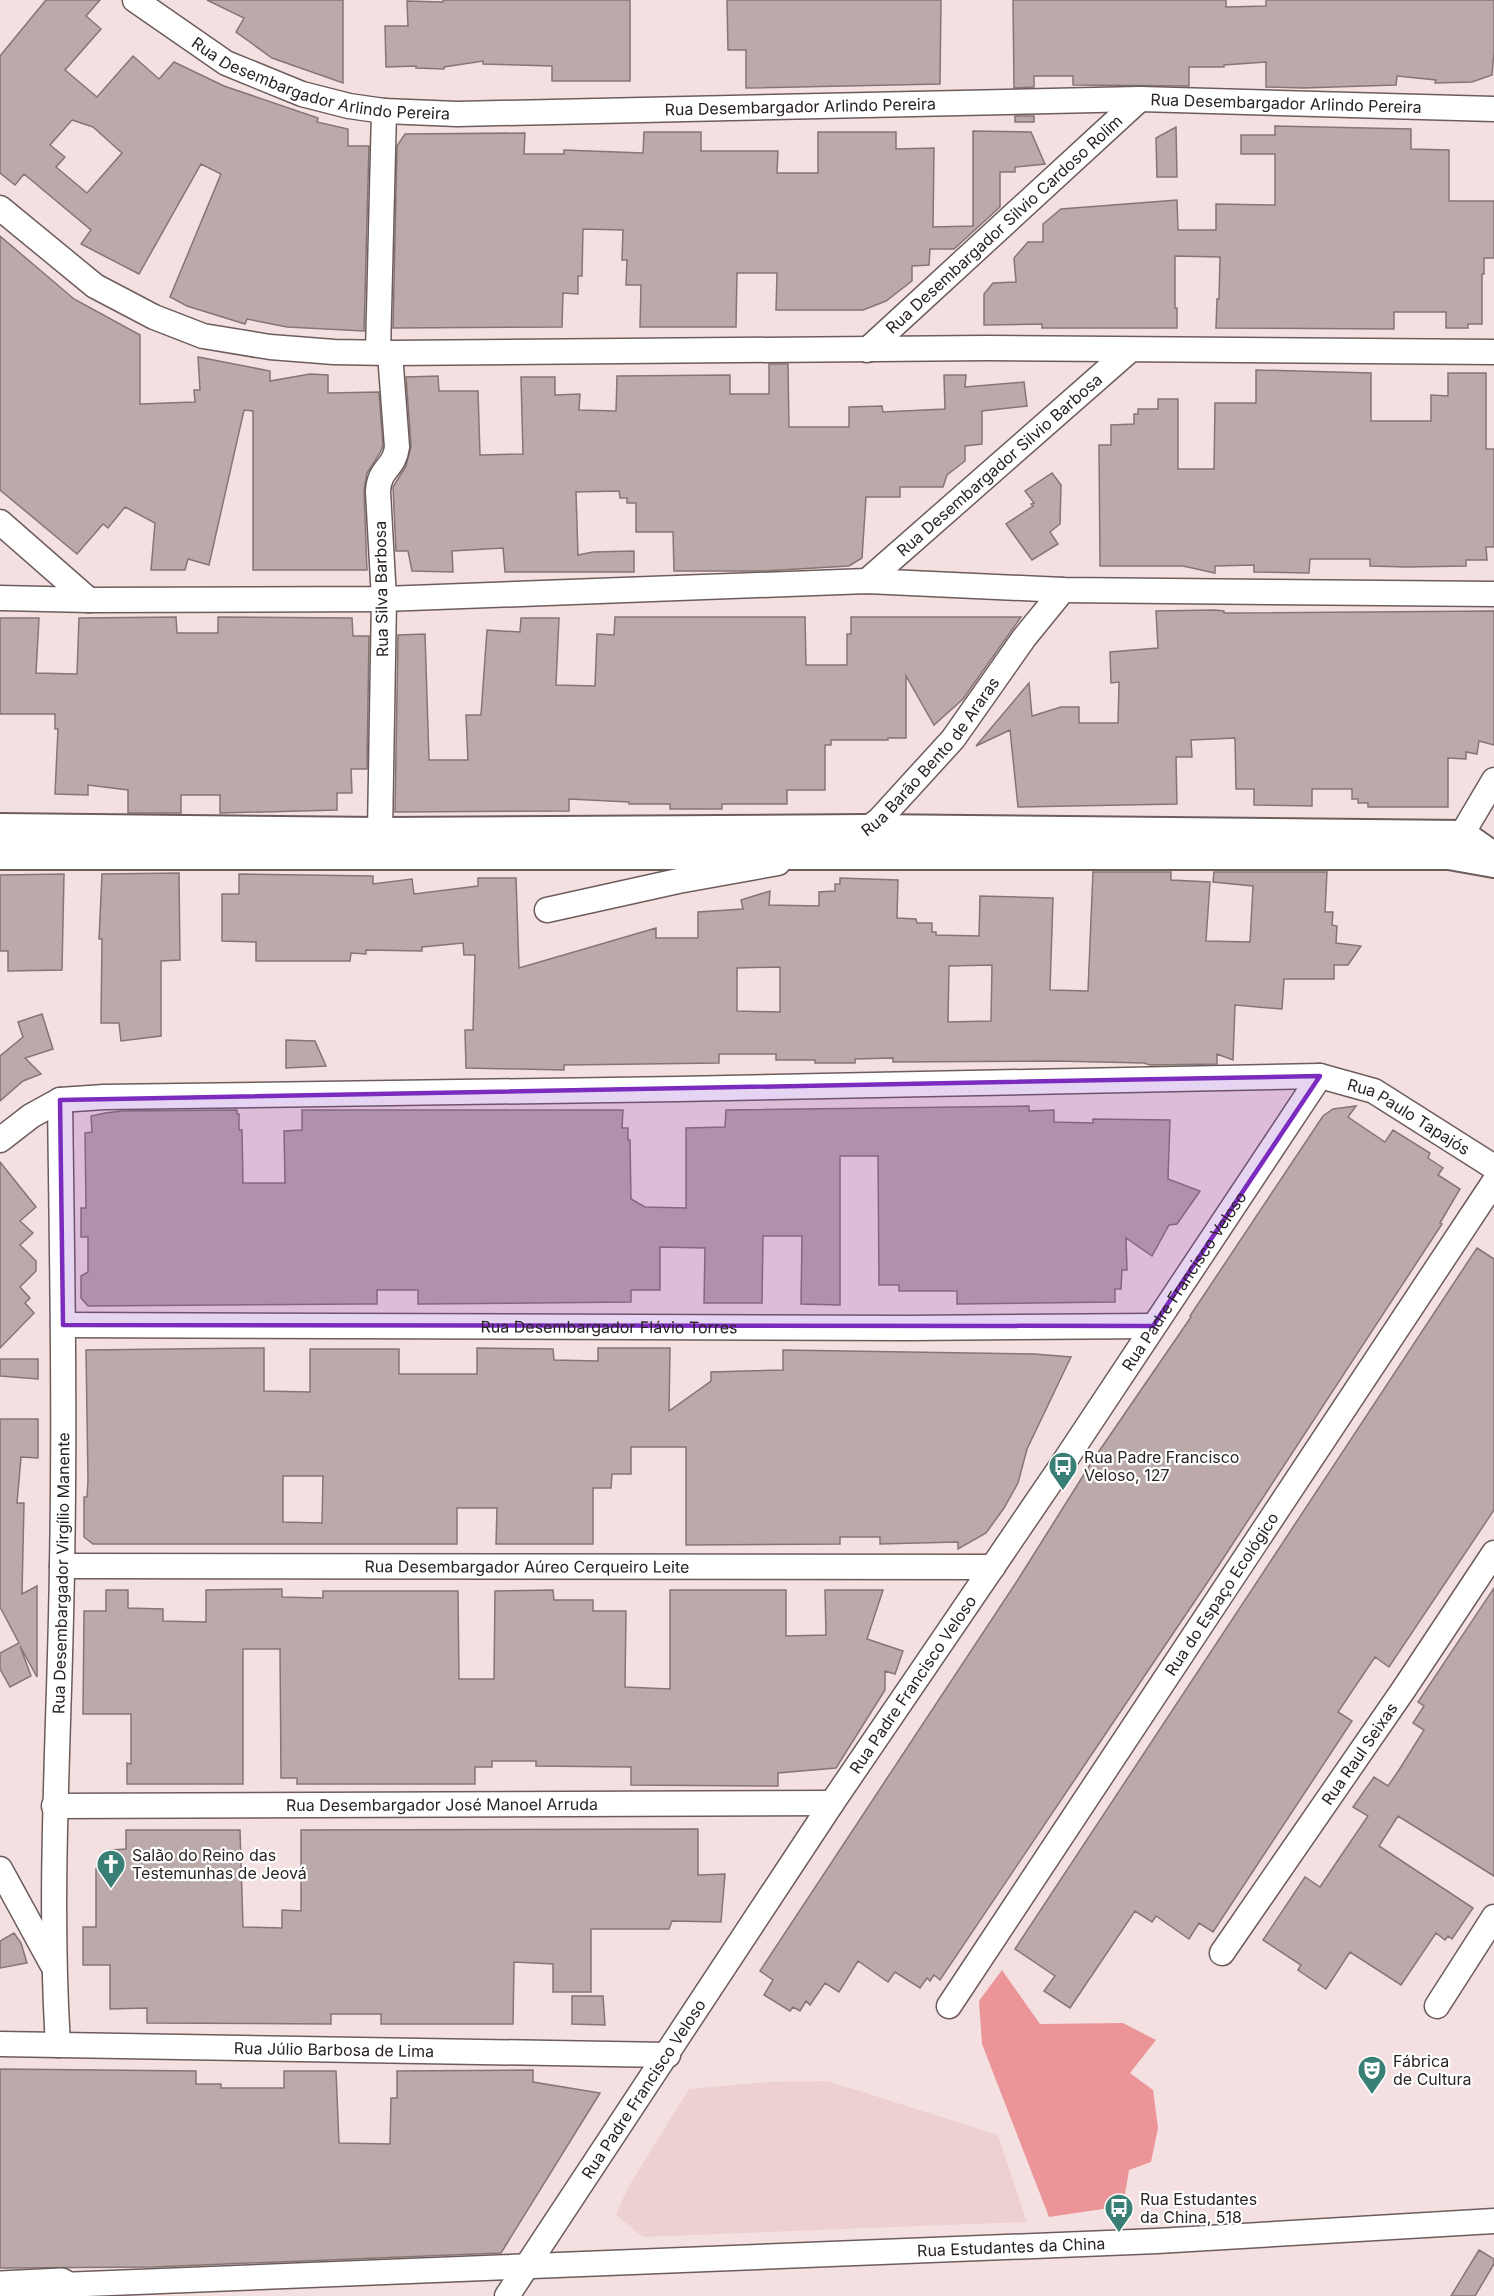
<svg xmlns="http://www.w3.org/2000/svg" width="1494" height="2296" viewBox="0 0 1494 2296" font-family="Inter,sans-serif">
  <rect width="100%" height="100%" fill="#f4e0e0"/>
  <!-- built -->
  <path fill="#edd1d1" d="M 828,2081 L 998,2135 L 1027,2222 L 643,2237 L 616,2215 L 627,2189 L 689,2089 L 768,2082 Z"/>
  <!-- forest -->
  <path fill="#eb9598" d="M 1002,1970 L 1040,2024 L 1123,2023 L 1156,2040 L 1130,2073 L 1153,2090 L 1158,2128 L 1151,2162 L 1129,2170 L 1123,2206 L 1049,2217 L 982,2044 L 979,2001 Z"/>
  <!-- building -->
  <path fill="#bcaaaa" stroke="#867575" stroke-width="1.5" fill-rule="evenodd" d="M 46,0 L 100,0 L 86,16 L 101,29 L 65,70 L 97,97 L 133,56 L 159,79 L 174,62 L 224,86 L 318,118 L 317,122 L 348,129 L 348,146 L 369,146 L 364,331 L 287,327 L 247,319 L 245,324 L 187,306 L 170,297 L 221,174 L 201,164 L 139,274 L 81,244 L 91,230 L 24,174 L 15,185 L 0,173 L 0,56 ZM 72,120 L 93,127 L 122,153 L 87,193 L 56,167 L 65,157 L 50,145 Z
    M 207,0 L 343,0 L 343,83 L 272,58 L 236,32 L 244,18 Z
    M 443,0 L 630,0 L 630,81 L 552,81 L 552,66 L 483,64 L 483,61 L 444,67 L 444,69 L 416,68 L 416,66 L 386,67 L 385,26 L 408,26 L 407,1 L 443,2 Z
    M 727,0 L 941,0 L 940,84 L 746,88 L 746,50 L 728,50 Z
    M 1013,0 L 1226,0 L 1226,7 L 1266,6 L 1266,0 L 1494,0 L 1494,52 L 1492,75 L 1472,82 L 1435,83 L 1436,80 L 1397,76 L 1396,85 L 1303,88 L 1266,87 L 1266,62 L 1224,65 L 1224,67 L 1189,67 L 1189,86 L 1073,85 L 1073,76 L 1034,76 L 1034,87 L 1014,88 Z
    M 1015,116 L 1034,116 L 1034,122 L 1015,122 Z
    M 1275,126 L 1411,129 L 1411,149 L 1449,150 L 1449,201 L 1494,201 L 1494,258 L 1484,258 L 1484,274 L 1482,274 L 1482,324 L 1468,324 L 1468,328 L 1446,328 L 1446,312 L 1394,312 L 1394,329 L 1216,328 L 1217,299 L 1219,299 L 1220,257 L 1175,256 L 1175,308 L 1177,308 L 1177,328 L 1042,328 L 1042,324 L 984,325 L 984,294 L 993,283 L 1016,282 L 1014,258 L 1028,242 L 1043,242 L 1043,224 L 1061,209 L 1177,200 L 1178,230 L 1216,230 L 1216,204 L 1275,205 L 1275,154 L 1241,154 L 1241,135 L 1275,135 Z
    M 1176,127 L 1177,177 L 1157,177 L 1156,138 Z
    M 973,131 L 1031,132 L 1045,164 L 1015,167 L 1015,172 L 1000,172 L 1000,207 L 954,249 L 930,249 L 929,265 L 912,266 L 912,281 L 886,301 L 863,310 L 776,310 L 777,273 L 737,273 L 736,327 L 640,327 L 641,285 L 626,285 L 627,260 L 622,260 L 623,230 L 583,229 L 582,276 L 578,276 L 578,294 L 563,293 L 562,327 L 393,328 L 397,146 L 405,134 L 525,133 L 524,154 L 564,154 L 564,150 L 643,153 L 644,132 L 701,132 L 701,151 L 778,151 L 777,173 L 818,173 L 818,132 L 896,132 L 896,149 L 934,148 L 933,227 L 973,226 Z
    M 0,236 L 74,299 L 140,335 L 140,404 L 195,402 L 194,390 L 200,390 L 198,357 L 270,371 L 270,381 L 310,374 L 328,375 L 328,393 L 379,392 L 383,446 L 380,453 L 367,473 L 364,490 L 367,570 L 253,570 L 253,411 L 244,410 L 209,565 L 188,559 L 185,570 L 151,570 L 155,523 L 125,507 L 108,528 L 103,524 L 77,554 L 0,490 Z
    M 769,364 L 788,364 L 789,427 L 849,427 L 849,407 L 882,406 L 883,412 L 945,409 L 944,375 L 966,375 L 965,387 L 1024,382 L 1027,406 L 982,411 L 982,444 L 965,446 L 965,461 L 947,475 L 943,487 L 900,487 L 900,497 L 866,497 L 862,558 L 849,566 L 763,571 L 674,571 L 673,532 L 636,532 L 636,503 L 627,503 L 627,498 L 620,498 L 619,491 L 576,492 L 578,555 L 593,552 L 634,551 L 634,572 L 505,572 L 503,548 L 452,551 L 453,572 L 412,571 L 408,551 L 396,551 L 393,487 L 406,466 L 411,446 L 406,377 L 438,376 L 439,391 L 478,391 L 480,455 L 523,454 L 521,377 L 555,377 L 555,395 L 580,394 L 579,410 L 616,411 L 617,376 L 730,375 L 730,394 L 769,394 Z
    M 1256,370 L 1371,373 L 1371,421 L 1431,421 L 1431,395 L 1448,396 L 1448,373 L 1486,373 L 1486,449 L 1494,449 L 1494,547 L 1486,547 L 1487,560 L 1466,560 L 1466,566 L 1407,567 L 1370,566 L 1370,559 L 1310,559 L 1309,573 L 1254,572 L 1254,565 L 1215,566 L 1215,573 L 1183,566 L 1100,566 L 1099,445 L 1111,445 L 1111,425 L 1134,424 L 1134,414 L 1138,414 L 1138,409 L 1158,409 L 1158,399 L 1178,399 L 1178,469 L 1214,469 L 1215,403 L 1256,403 Z
    M 1052,473 L 1061,485 L 1060,524 L 1050,532 L 1058,544 L 1032,560 L 1006,524 L 1033,506 L 1031,504 L 1034,503 L 1025,491 Z
    M 1214,610 L 1224,611 L 1224,613 L 1494,611 L 1494,745 L 1479,741 L 1477,754 L 1466,752 L 1466,759 L 1448,758 L 1448,807 L 1368,807 L 1368,803 L 1358,803 L 1358,799 L 1352,799 L 1352,789 L 1312,789 L 1312,806 L 1254,805 L 1254,789 L 1236,789 L 1235,738 L 1191,740 L 1192,757 L 1176,757 L 1177,804 L 1018,807 L 1010,730 L 976,746 L 1029,683 L 1032,716 L 1061,707 L 1079,707 L 1079,723 L 1118,723 L 1119,682 L 1111,683 L 1110,652 L 1158,648 L 1156,611 Z
    M 176,617 L 177,633 L 218,633 L 218,617 L 352,618 L 353,636 L 369,636 L 367,769 L 351,769 L 352,793 L 337,793 L 337,810 L 220,813 L 220,795 L 181,795 L 181,813 L 128,813 L 128,790 L 88,785 L 88,795 L 55,794 L 58,729 L 55,729 L 55,714 L 0,714 L 0,618 L 39,618 L 36,673 L 77,674 L 79,618 Z
    M 615,617 L 805,617 L 806,665 L 847,665 L 847,634 L 851,634 L 851,617 L 1021,617 L 963,699 L 934,725 L 906,676 L 906,738 L 888,738 L 888,740 L 831,740 L 831,745 L 825,745 L 825,790 L 787,790 L 787,804 L 722,804 L 722,809 L 670,809 L 670,804 L 629,804 L 629,802 L 569,799 L 569,811 L 395,812 L 398,635 L 425,634 L 429,760 L 468,760 L 466,715 L 481,715 L 487,630 L 520,632 L 521,618 L 559,618 L 556,685 L 595,686 L 597,634 L 614,635 Z
    M 1093,872 L 1171,872 L 1171,880 L 1210,882 L 1206,941 L 1250,942 L 1253,886 L 1213,882 L 1214,872 L 1327,872 L 1325,912 L 1333,912 L 1332,925 L 1337,926 L 1336,943 L 1361,946 L 1348,965 L 1334,965 L 1334,979 L 1284,979 L 1282,1009 L 1235,1005 L 1233,1060 L 1217,1054 L 1217,1064 L 1150,1065 L 1144,1063 L 1056,1061 L 893,1062 L 893,1058 L 855,1059 L 855,1063 L 815,1063 L 815,1060 L 776,1060 L 776,1054 L 719,1054 L 719,1063 L 564,1065 L 564,1070 L 466,1068 L 465,1030 L 473,1030 L 475,955 L 464,955 L 463,943 L 422,947 L 422,951 L 366,950 L 366,954 L 351,953 L 350,961 L 256,961 L 256,942 L 222,941 L 222,894 L 239,894 L 239,874 L 373,876 L 373,884 L 412,879 L 414,894 L 478,886 L 478,878 L 516,878 L 519,968 L 656,928 L 656,938 L 698,938 L 698,912 L 743,909 L 741,900 L 770,891 L 769,905 L 819,906 L 819,892 L 835,891 L 835,884 L 840,884 L 840,878 L 898,880 L 897,918 L 916,919 L 917,923 L 932,923 L 932,932 L 936,932 L 936,935 L 979,936 L 980,896 L 1053,898 L 1050,990 L 1088,991 ZM 992,965 L 991,1021 L 948,1022 L 949,966 ZM 780,967 L 780,1012 L 737,1011 L 737,968 Z
    M 179,873 L 180,960 L 161,961 L 161,1036 L 121,1041 L 119,1023 L 101,1023 L 102,939 L 99,939 L 102,874 Z
    M 64,874 L 62,970 L 8,971 L 8,951 L 0,951 L 0,875 Z
    M 42,1014 L 53,1049 L 25,1058 L 41,1074 L 23,1081 L 0,1101 L 0,1056 L 23,1037 L 18,1022 Z
    M 286,1040 L 315,1041 L 326,1066 L 286,1068 Z
    M 1029,1106 L 1029,1111 L 1054,1110 L 1054,1122 L 1093,1123 L 1093,1119 L 1170,1120 L 1168,1179 L 1200,1191 L 1177,1224 L 1169,1225 L 1152,1256 L 1126,1238 L 1127,1270 L 1122,1270 L 1121,1289 L 1115,1289 L 1115,1302 L 957,1304 L 957,1291 L 899,1291 L 899,1285 L 879,1285 L 878,1156 L 840,1156 L 840,1305 L 801,1304 L 802,1236 L 763,1236 L 762,1303 L 704,1303 L 705,1248 L 660,1247 L 660,1290 L 631,1290 L 631,1302 L 418,1304 L 418,1290 L 377,1290 L 377,1304 L 360,1304 L 88,1306 L 81,1298 L 81,1276 L 88,1272 L 88,1237 L 81,1237 L 81,1208 L 86,1208 L 85,1133 L 92,1132 L 91,1116 L 105,1113 L 122,1111 L 237,1110 L 237,1114 L 239,1114 L 239,1130 L 242,1130 L 243,1183 L 285,1183 L 284,1131 L 302,1130 L 302,1110 L 623,1110 L 622,1128 L 628,1128 L 628,1140 L 630,1140 L 631,1199 L 645,1207 L 686,1208 L 686,1128 L 725,1127 L 726,1110 Z
    M 1356,1106 L 1348,1117 L 1385,1142 L 1393,1130 L 1430,1153 L 1428,1158 L 1443,1168 L 1438,1175 L 1460,1189 L 1440,1223 L 1442,1224 L 1211,1577 L 940,1980 L 934,1975 L 930,1981 L 927,1978 L 920,1988 L 895,1972 L 888,1982 L 858,1961 L 839,1992 L 825,1983 L 810,2005 L 806,2001 L 800,2011 L 793,2007 L 790,2011 L 764,1995 L 773,1980 L 760,1971 L 1019,1578 L 1093,1460 L 1191,1317 L 1190,1316 L 1323,1116 L 1333,1109 Z
    M 0,1162 L 36,1207 L 20,1221 L 33,1233 L 20,1245 L 36,1261 L 36,1271 L 20,1287 L 30,1298 L 25,1303 L 34,1313 L 0,1348 Z
    M 1477,1248 L 1494,1259 L 1494,1510 L 1389,1667 L 1375,1657 L 1338,1712 L 1352,1721 L 1213,1932 L 1199,1923 L 1189,1939 L 1156,1916 L 1152,1922 L 1135,1911 L 1070,2008 L 1044,1991 L 1055,1976 L 1015,1949 Z
    M 264,1348 L 264,1391 L 310,1392 L 310,1349 L 399,1349 L 399,1374 L 477,1374 L 477,1348 L 553,1349 L 554,1360 L 598,1361 L 598,1348 L 670,1348 L 669,1411 L 711,1381 L 711,1372 L 783,1370 L 783,1350 L 1034,1354 L 1071,1357 L 1027,1449 L 1018,1483 L 1004,1508 L 986,1533 L 958,1549 L 958,1542 L 880,1544 L 880,1537 L 840,1537 L 840,1544 L 686,1545 L 686,1447 L 631,1447 L 631,1474 L 612,1474 L 611,1488 L 593,1488 L 593,1544 L 496,1544 L 497,1508 L 457,1508 L 457,1544 L 93,1544 L 84,1537 L 84,1497 L 87,1497 L 88,1480 L 86,1350 ZM 283,1476 L 323,1476 L 322,1523 L 283,1522 Z
    M 0,1359 L 38,1359 L 38,1379 L 0,1376 Z
    M 0,1419 L 38,1419 L 38,1458 L 21,1457 L 17,1503 L 24,1503 L 22,1594 L 37,1586 L 37,1677 L 20,1646 L 31,1676 L 10,1687 L 0,1669 L 0,1653 L 19,1643 L 0,1607 Z
    M 1494,1588 L 1494,1876 L 1398,1816 L 1379,1846 L 1473,1908 L 1452,1939 L 1448,1936 L 1445,1940 L 1436,1933 L 1401,1985 L 1350,1952 L 1326,1989 L 1298,1970 L 1301,1965 L 1263,1940 L 1305,1877 L 1320,1887 L 1330,1872 L 1368,1816 L 1353,1807 L 1374,1777 L 1388,1786 L 1399,1770 L 1424,1730 L 1413,1723 L 1424,1706 L 1418,1702 Z
    M 282,1589 L 282,1597 L 323,1598 L 323,1591 L 458,1591 L 459,1679 L 494,1679 L 495,1591 L 553,1590 L 554,1600 L 593,1600 L 593,1611 L 626,1611 L 625,1687 L 670,1689 L 670,1590 L 786,1590 L 786,1636 L 826,1635 L 825,1590 L 883,1590 L 867,1639 L 903,1651 L 895,1674 L 885,1671 L 885,1690 L 836,1768 L 778,1773 L 778,1786 L 631,1785 L 631,1767 L 536,1766 L 536,1761 L 492,1761 L 492,1767 L 475,1767 L 475,1784 L 297,1784 L 297,1778 L 281,1778 L 280,1649 L 243,1649 L 243,1784 L 127,1784 L 127,1763 L 131,1764 L 131,1714 L 83,1714 L 84,1611 L 106,1611 L 106,1590 L 128,1590 L 128,1608 L 163,1609 L 163,1621 L 206,1622 L 206,1590 Z
    M 698,1829 L 698,1875 L 725,1874 L 721,1922 L 672,1921 L 669,1929 L 591,1929 L 591,1992 L 553,1992 L 553,1964 L 514,1962 L 513,2024 L 381,2024 L 381,2014 L 331,2014 L 331,2024 L 147,2023 L 147,2008 L 110,2009 L 110,1965 L 83,1965 L 83,1927 L 96,1927 L 96,1869 L 110,1850 L 126,1849 L 126,1830 L 240,1830 L 243,1927 L 282,1928 L 282,1910 L 301,1911 L 301,1830 Z
    M 14,1933 L 21,1943 L 27,1963 L 0,1968 L 0,1941 Z
    M 572,1996 L 603,1996 L 605,2025 L 572,2024 Z
    M 0,2069 L 196,2071 L 196,2084 L 221,2084 L 221,2088 L 284,2088 L 284,2071 L 336,2071 L 339,2143 L 390,2144 L 391,2098 L 397,2098 L 397,2071 L 533,2070 L 533,2082 L 600,2093 L 501,2253 L 153,2267 L 0,2268 Z
    M 1479,2250 L 1494,2259 L 1494,2264 L 1475,2296 L 1451,2296 Z"/>
  <g fill="none" stroke-linecap="round" stroke-linejoin="round">
    <!-- minor casing -->
    <g stroke="#6d5c5c" stroke-width="27">
      <g id="minor">
        <path id="s1" d="M 135,0 L 226,63 L 302,94 L 349,106 L 384,111 L 457,114 L 1140,99 L 1494,109"/>
        <path d="M 0,208 L 95,286 L 154,317 L 203,336 L 270,347 L 334,352 L 390,353 L 987,348 L 1494,352"/>
        <path id="s2" d="M 867,350 L 1140,99"/>
        <path d="M 378,352 L 384,111"/>
        <path d="M 0,522 L 89,600"/>
        <path id="s3" d="M 867,581 L 1130,350"/>
        <path d="M 0,598 L 89,600 L 384,599 L 867,581 L 1063,590 L 1494,594"/>
        <path d="M 380,832 L 384,599 L 378,492 C 379,467 394,470 397,447 L 390,353"/>
        <path id="s4" d="M 858,836 L 879,820 L 953,739 L 1024,638 L 1063,590"/>
        <path d="M 1452,851 L 1494,780"/>
        <path d="M 547,910 L 678,881 L 778,863"/>
        <path id="s5" d="M 0,1140 L 31,1116 L 60,1100 L 104,1097 L 679,1089 L 1320,1076 L 1374,1091 L 1494,1167"/>
        <path id="s6" d="M 63,1325 L 909,1328 L 1153,1326"/>
        <path id="s7" d="M 62,1566 L 993,1567"/>
        <path id="s8" d="M 54,1806 L 832,1803"/>
        <path d="M 0,1869 L 52,1964"/>
        <path id="s9" d="M 1222,1953 L 1404,1689 L 1494,1553"/>
        <path id="s10" d="M 949,2006 L 1494,1182"/>
        <path d="M 1437,2006 L 1494,1917"/>
        <path id="s11" d="M 0,2044 L 668,2055"/>
        <path id="s12" d="M 58,2045 C 48,1885 60,1726 62,1565 C 65,1410 62,1255 60,1100"/>
        <path id="s13" d="M 61,2285 L 1157,2241 L 1494,2221"/>
        <path id="s14" d="M 507,2296 L 832,1803 L 1062,1465 L 1320,1076"/>
      </g>
    </g>
    <!-- tertiary casing -->
    <g stroke="#6d5c5c" stroke-width="32">
      <path id="tertiary" d="M 0,828 L 380,832 L 868,829 L 1463,835 L 1494,857
        M 0,855 L 1449,855 L 1494,863"/>
    </g>
    <!-- secondary casing -->
    <g stroke="#6d5c5c" stroke-width="36">
      <path id="secondary" d="M 0,2288 L 61,2285 L 60,2296"/>
    </g>
    <!-- minor -->
    <use href="#minor" stroke="#fff" stroke-width="24"/>
    <!-- tertiary -->
    <use href="#tertiary" stroke="#fff" stroke-width="28"/>
    <!-- secondary -->
    <use href="#secondary" stroke="#fff" stroke-width="33"/>
  </g>
  <!-- marked area -->
  <path fill="#7b2cbf" fill-opacity="0.2" stroke="#7b2cbf" stroke-width="4.5" stroke-linejoin="round" d="M 1320,1076 L 1153,1326 L 63,1325 L 60,1100 Z"/>
  <!-- icons -->
  <defs>
    <g id="bus-pin" transform="scale(1.5)"><path d="M0 17L-7.5 6A9.5 9.5 0 1 1 7.5 6Z" fill="#3a7f75" stroke="#fff"/><path d="M-5-6H5V4H4V6H2V4H-2V6H-4V4H-5ZM-3.5-4V0h7V-4ZM-3.5 1.2v1.5H-2V1.2ZM2 1.2v1.5H3.5V1.2Z" fill="#fff"/></g>
    <g id="church-pin" transform="scale(1.5)"><path d="M0 17L-7.5 6A9.5 9.5 0 1 1 7.5 6Z" fill="#3a7f75" stroke="#fff"/><path d="M-1.2-6h2.4v3.5h3.3v2.4h-3.3V6h-2.4V-.1h-3.3v-2.4h3.3Z" fill="#fff"/></g>
    <g id="theatre-pin" transform="scale(1.5)"><path d="M0 17L-7.5 6A9.5 9.5 0 1 1 7.5 6Z" fill="#3a7f75" stroke="#fff"/><path d="M-5-5.5Q0-4 5-5.5V0Q5 5 0 6Q-5 5-5 0ZM-3.3-2.5H-1v1.5H-3.3ZM1-2.5H3.3v1.5H1ZM-2.8 1Q0 5.5 2.8 1Z" fill="#fff"/></g>
  </defs>
  <g fill-rule="evenodd">
    <use href="#bus-pin" x="1063" y="1466"/>
    <use href="#church-pin" x="111" y="1864"/>
    <use href="#theatre-pin" x="1372" y="2070"/>
    <use href="#bus-pin" x="1119" y="2208"/>
  </g>
  <g text-anchor="middle" stroke-width="4.5" stroke-linejoin="round" paint-order="stroke">
    <!-- street labels -->
    <g font-size="16" fill="#2a2323" stroke="#fff">
      <text dy="6" stroke="none"><textPath href="#s1" startOffset="207">Rua Desembargador Arlindo Pereira</textPath></text>
      <text dy="6" stroke="none"><textPath href="#s1" startOffset="1179">Rua Desembargador Arlindo Pereira</textPath></text>
      <text dy="6" stroke="none"><textPath href="#s1" startOffset="693">Rua Desembargador Arlindo Pereira</textPath></text>
      <text dy="6" stroke="none"><textPath href="#s2" startOffset="186">Rua Desembargador Silvio Cardoso Rolim</textPath></text>
      <text dy="6" stroke="none"><textPath href="#s3" startOffset="176">Rua Desembargador Silvio Barbosa</textPath></text>
      <text transform="translate(381 589) rotate(-91)" y="6">Rua Silva Barbosa</text>
      <text dy="6" stroke="none"><textPath href="#s4" startOffset="108">Rua Barão Bento de Araras</textPath></text>
      <text dy="6" stroke="none"><textPath href="#s5" startOffset="1431">Rua Paulo Tapajós</textPath></text>
      <text dy="6" stroke="none"><textPath href="#s14" startOffset="1220">Rua Padre Francisco Veloso</textPath></text>
      <text dy="6" stroke="none"><textPath href="#s6" startOffset="546">Rua Desembargador Flávio Torres</textPath></text>
      <text dy="6" stroke="none"><textPath href="#s7" startOffset="465">Rua Desembargador Aúreo Cerqueiro Leite</textPath></text>
      <text dy="6" stroke="none"><textPath href="#s12" startOffset="472">Rua Desembargador Virgílio Manente</textPath></text>
      <text dy="6" stroke="none"><textPath href="#s10" startOffset="494">Rua do Espaço Ecológico</textPath></text>
      <text dy="6" stroke="none"><textPath href="#s14" startOffset="734">Rua Padre Francisco Veloso</textPath></text>
      <text dy="6" stroke="none"><textPath href="#s9" startOffset="242">Rua Raul Seixas</textPath></text>
      <text dy="6" stroke="none"><textPath href="#s8" startOffset="388">Rua Desembargador José Manoel Arruda</textPath></text>
      <text dy="6" stroke="none"><textPath href="#s11" startOffset="334">Rua Júlio Barbosa de Lima</textPath></text>
      <text dy="6" stroke="none"><textPath href="#s14" startOffset="248">Rua Padre Francisco Veloso</textPath></text>
      <text dy="6" stroke="none"><textPath href="#s13" startOffset="951">Rua Estudantes da China</textPath></text>
    </g>
    <!-- poi labels -->
    <g font-size="16" fill="#2a2323" stroke="#fff" text-anchor="start">
      <text x="1084" y="1463">Rua Padre Francisco<tspan x="1084" dy="18">Veloso, 127</tspan></text>
      <text x="132" y="1861">Salão do Reino das<tspan x="132" dy="18">Testemunhas de Jeová</tspan></text>
      <text x="1393" y="2067">Fábrica<tspan x="1393" dy="18">de Cultura</tspan></text>
      <text x="1140" y="2205">Rua Estudantes<tspan x="1140" dy="18">da China, 518</tspan></text>
    </g>
  </g>
</svg>
